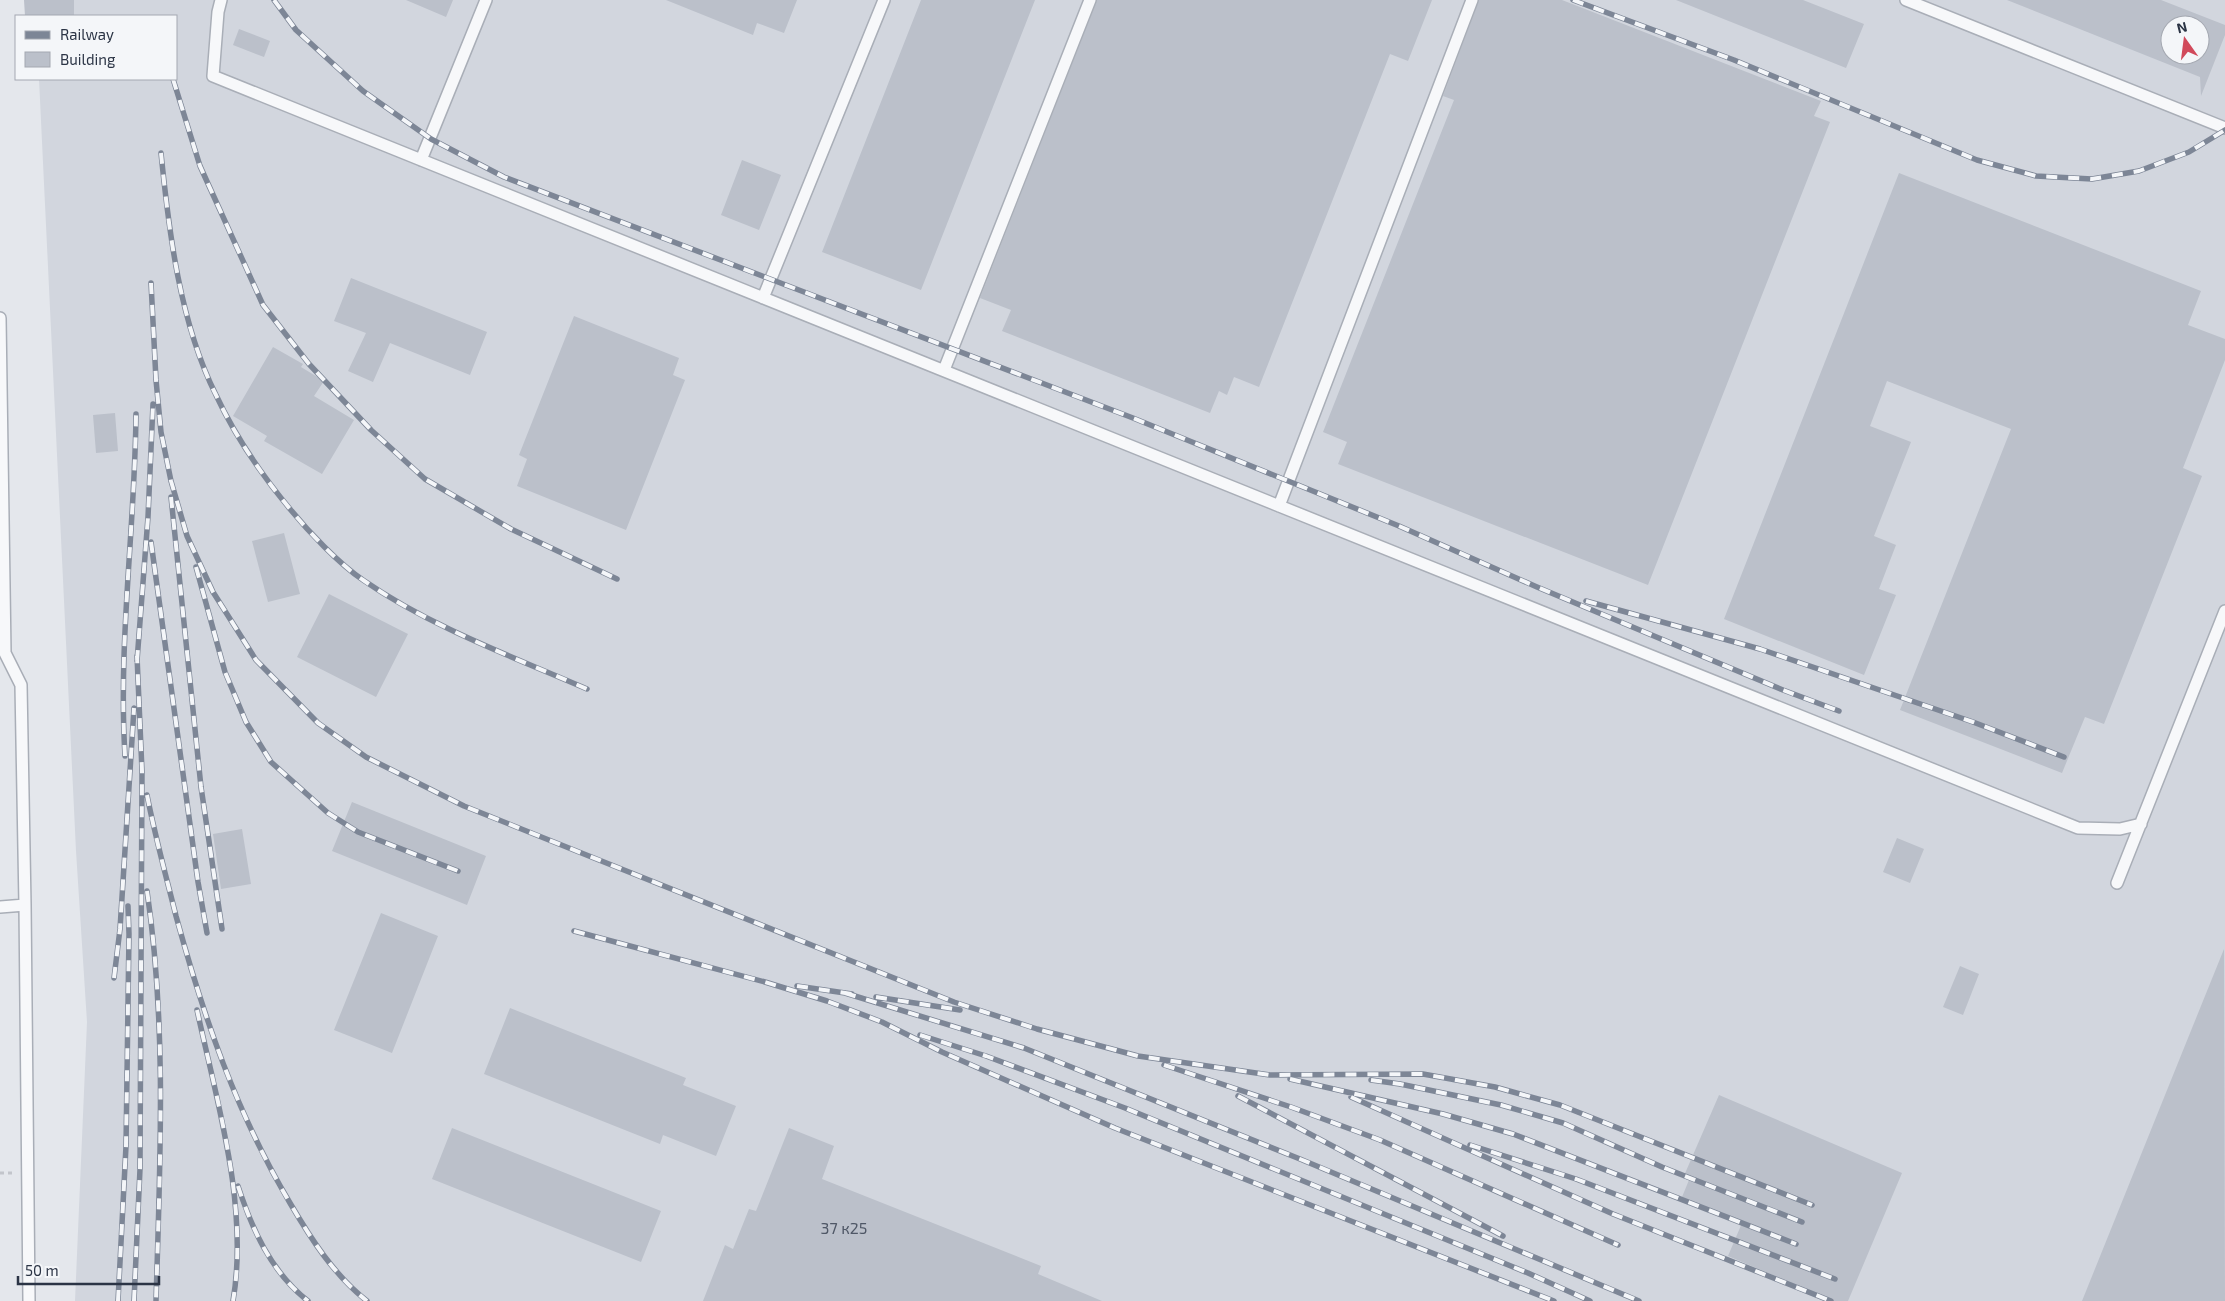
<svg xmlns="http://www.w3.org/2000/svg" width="2225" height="1301" viewBox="0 0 2225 1301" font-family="'Exo 2',sans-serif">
  <rect width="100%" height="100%" fill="#e4e7ec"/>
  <!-- built -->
  <path fill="#d2d6de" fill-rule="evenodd" d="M 36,0 L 2225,0 L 2225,1301 L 75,1301 L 87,1022 L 76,851 L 39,79 L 176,79 L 176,16 L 37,16 ZM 2170,25 L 2200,25 L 2200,55 L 2170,55 Z"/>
  <!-- building -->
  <path fill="#bbc0ca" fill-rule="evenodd" d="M 24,0 L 74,0 L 74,16 L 25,16 Z
    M 406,0 L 453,0 L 446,17 Z
    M 666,0 L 797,0 L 784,33 L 757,23 L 753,35 Z
    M 921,0 L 1035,0 L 921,290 L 822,252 Z
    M 1097,0 L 1432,0 L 1408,61 L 1390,54 L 1259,387 L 1234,377 L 1227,395 L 1219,391 L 1210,413 L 1002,331 L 1011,310 L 980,298 Z
    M 1479,0 L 1562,0 L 1821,101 L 1814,116 L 1830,122 L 1648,585 L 1338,464 L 1347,442 L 1323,432 L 1454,100 L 1443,96 Z
    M 1676,0 L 1803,0 L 1864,24 L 1846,68 Z
    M 2007,0 L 2161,0 L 2225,25 L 2225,35 L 2201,96 L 2200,77 ZM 2170,25 L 2200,25 L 2200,55 L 2170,55 Z
    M 239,29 L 270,41 L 264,57 L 233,45 Z
    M 742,160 L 781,175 L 759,230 L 721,215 Z
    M 1899,173 L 2201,291 L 2188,325 L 2225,339 L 2225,360 L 2183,468 L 2202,476 L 2104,724 L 2085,717 L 2062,773 L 1900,710 L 2011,429 L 1887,381 L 1870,426 L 1911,442 L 1874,536 L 1896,545 L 1879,589 L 1896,595 L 1864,675 L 1724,619 Z
    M 351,278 L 487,332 L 470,375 L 390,343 L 373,382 L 348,371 L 366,333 L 334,321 Z
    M 574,316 L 679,358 L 673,375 L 685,380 L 626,530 L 517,486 L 527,459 L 519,455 Z
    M 273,347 L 303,364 L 301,367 L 324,381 L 314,396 L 354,420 L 322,474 L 264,441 L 267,436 L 233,416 Z
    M 115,413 L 118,451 L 96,453 L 93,415 Z
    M 284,533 L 300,594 L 268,602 L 252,541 Z
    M 329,594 L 408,634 L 376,697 L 297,657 Z
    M 352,802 L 486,856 L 467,905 L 332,851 Z
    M 242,829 L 251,884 L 221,889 L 213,834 Z
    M 1897,838 L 1924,849 L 1910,883 L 1883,872 Z
    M 381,913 L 438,936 L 392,1053 L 334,1030 Z
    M 2224,949 L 2225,1301 L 2082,1301 L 2186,1043 Z
    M 1960,966 L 1979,974 L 1963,1015 L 1943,1007 Z
    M 510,1008 L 686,1078 L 683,1085 L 736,1106 L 716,1156 L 663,1135 L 660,1144 L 484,1074 Z
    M 1719,1095 L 1902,1173 L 1848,1301 L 1834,1301 L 1728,1256 L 1742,1223 L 1682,1197 L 1689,1180 L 1683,1178 Z
    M 452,1128 L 661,1211 L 641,1262 L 432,1179 Z
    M 789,1128 L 834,1146 L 822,1179 L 1041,1266 L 1038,1274 L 1102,1301 L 703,1301 L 725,1245 L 733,1249 L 749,1209 L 756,1211 Z"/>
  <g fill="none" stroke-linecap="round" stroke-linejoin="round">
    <!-- service casing -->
    <g stroke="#a9aeb7" stroke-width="14">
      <path id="service" d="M 221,0 L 218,12 L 213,76 L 2078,828 L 2120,829 L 2141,824
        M 1906,0 L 2225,128
        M 421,160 L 486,0
        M 763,298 L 884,0
        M 0,318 L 5,653 L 21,685 L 25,905 L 0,907
        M 944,370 L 1090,0
        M 1279,506 L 1472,0
        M 2117,883 L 2225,611
        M 25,905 L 29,1301"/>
    </g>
    <!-- path -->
    <path stroke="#c2c5cb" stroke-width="3" stroke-dasharray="4 4" stroke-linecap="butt" d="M 0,1173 L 14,1173"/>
    <!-- service -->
    <use href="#service" stroke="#f7f8fa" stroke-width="11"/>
    <!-- rail casing -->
    <g stroke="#7d8696" stroke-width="5.5">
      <path id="rail" d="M 274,0 L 296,30 L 363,91 L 431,139 L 504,177 L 1133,418 L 1399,526 L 1537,587 L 1783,690 L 1839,711
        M 1573,0 L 1734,60 L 1977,160 L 2036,176 L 2092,179 L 2139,171 L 2189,152 L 2225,130
        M 173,79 L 200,166 L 263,305 L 309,364 L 371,430 L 425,479 L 511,529 L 617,579
        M 161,153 C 169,233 180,323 216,395 C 235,436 261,474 290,509 C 308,531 339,564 363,580 C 431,627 511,656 587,689
        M 151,283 L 156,380 L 161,432 L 171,481 L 187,536 L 213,592 L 256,660 L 318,723 L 366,757 L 464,806 L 954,1002 L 1037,1029 L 1138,1056 L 1270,1075 L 1423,1074 L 1495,1087 L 1560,1105 L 1812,1205
        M 171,497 L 201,787 L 222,929
        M 151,542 L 198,882 L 207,933
        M 196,567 L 225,672 L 246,722 L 271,762 L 328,813 L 358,832 L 458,871
        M 1586,601 L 1760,649 L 1973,722 L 2064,757
        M 137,661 L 148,517 L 153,404
        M 125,756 C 118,642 135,528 136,414
        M 147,795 C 155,836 166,876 176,916 C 204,1018 236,1112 290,1203 C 311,1239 334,1275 367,1301
        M 147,891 C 167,1026 160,1164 156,1301
        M 574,931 L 765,982 L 827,1001 L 882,1022 L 942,1052 L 1115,1128 L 1554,1301
        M 114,978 L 120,929 L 134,708
        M 797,986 L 852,994
        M 845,993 L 1024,1048 L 1300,1159 L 1639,1301
        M 876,997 L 960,1010
        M 197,1010 C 217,1102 249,1207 233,1301
        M 920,1035 L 986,1056 L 1125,1108 L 1528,1273 L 1590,1301
        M 1164,1065 L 1291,1107 L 1380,1140 L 1618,1245
        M 1290,1079 L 1443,1114 L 1513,1134 L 1796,1244
        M 1371,1080 L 1400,1084 L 1501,1105 L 1563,1123 L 1662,1167 L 1802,1222
        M 1238,1096 L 1503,1236
        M 1351,1097 L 1613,1214 L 1831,1301
        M 1470,1145 L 1576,1179 L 1835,1279
        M 238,1186 C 252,1229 271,1272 308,1301
        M 118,1301 L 126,1146 L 129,934 L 128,906
        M 134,1301 L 140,1169 L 142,771 L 137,656"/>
    </g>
    <!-- rail -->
    <use href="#rail" stroke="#f4f6f9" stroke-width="4" stroke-dasharray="11" stroke-linecap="butt"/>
  </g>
  <g text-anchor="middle" stroke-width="5" stroke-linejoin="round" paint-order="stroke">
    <!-- number labels -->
    <g font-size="16" fill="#4f5766">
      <text x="844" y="1234">37 к25</text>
    </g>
  </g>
  <!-- legend -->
  <rect x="15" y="15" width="162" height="65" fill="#f4f6f9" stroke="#a4a8b1"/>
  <rect x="25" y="31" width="25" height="8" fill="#7d8696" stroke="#a4a8b1"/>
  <text x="60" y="40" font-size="15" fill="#2b3445">Railway</text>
  <rect x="25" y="52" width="25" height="15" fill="#bbc0ca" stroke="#a4a8b1"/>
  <text x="60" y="65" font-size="15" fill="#2b3445">Building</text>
  <!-- north arrow -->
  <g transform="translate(2185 40) rotate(346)"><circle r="24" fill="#f4f6f9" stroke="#a4a8b1"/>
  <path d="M0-4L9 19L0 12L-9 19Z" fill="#d1495b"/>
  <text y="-8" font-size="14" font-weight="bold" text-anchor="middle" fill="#2b3445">N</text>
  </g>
  <!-- scale -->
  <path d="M18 1276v8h141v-8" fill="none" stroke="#2b3445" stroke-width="2.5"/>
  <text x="25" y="1276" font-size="15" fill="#2b3445" stroke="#f4f6f9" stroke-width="4" paint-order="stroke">50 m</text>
</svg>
